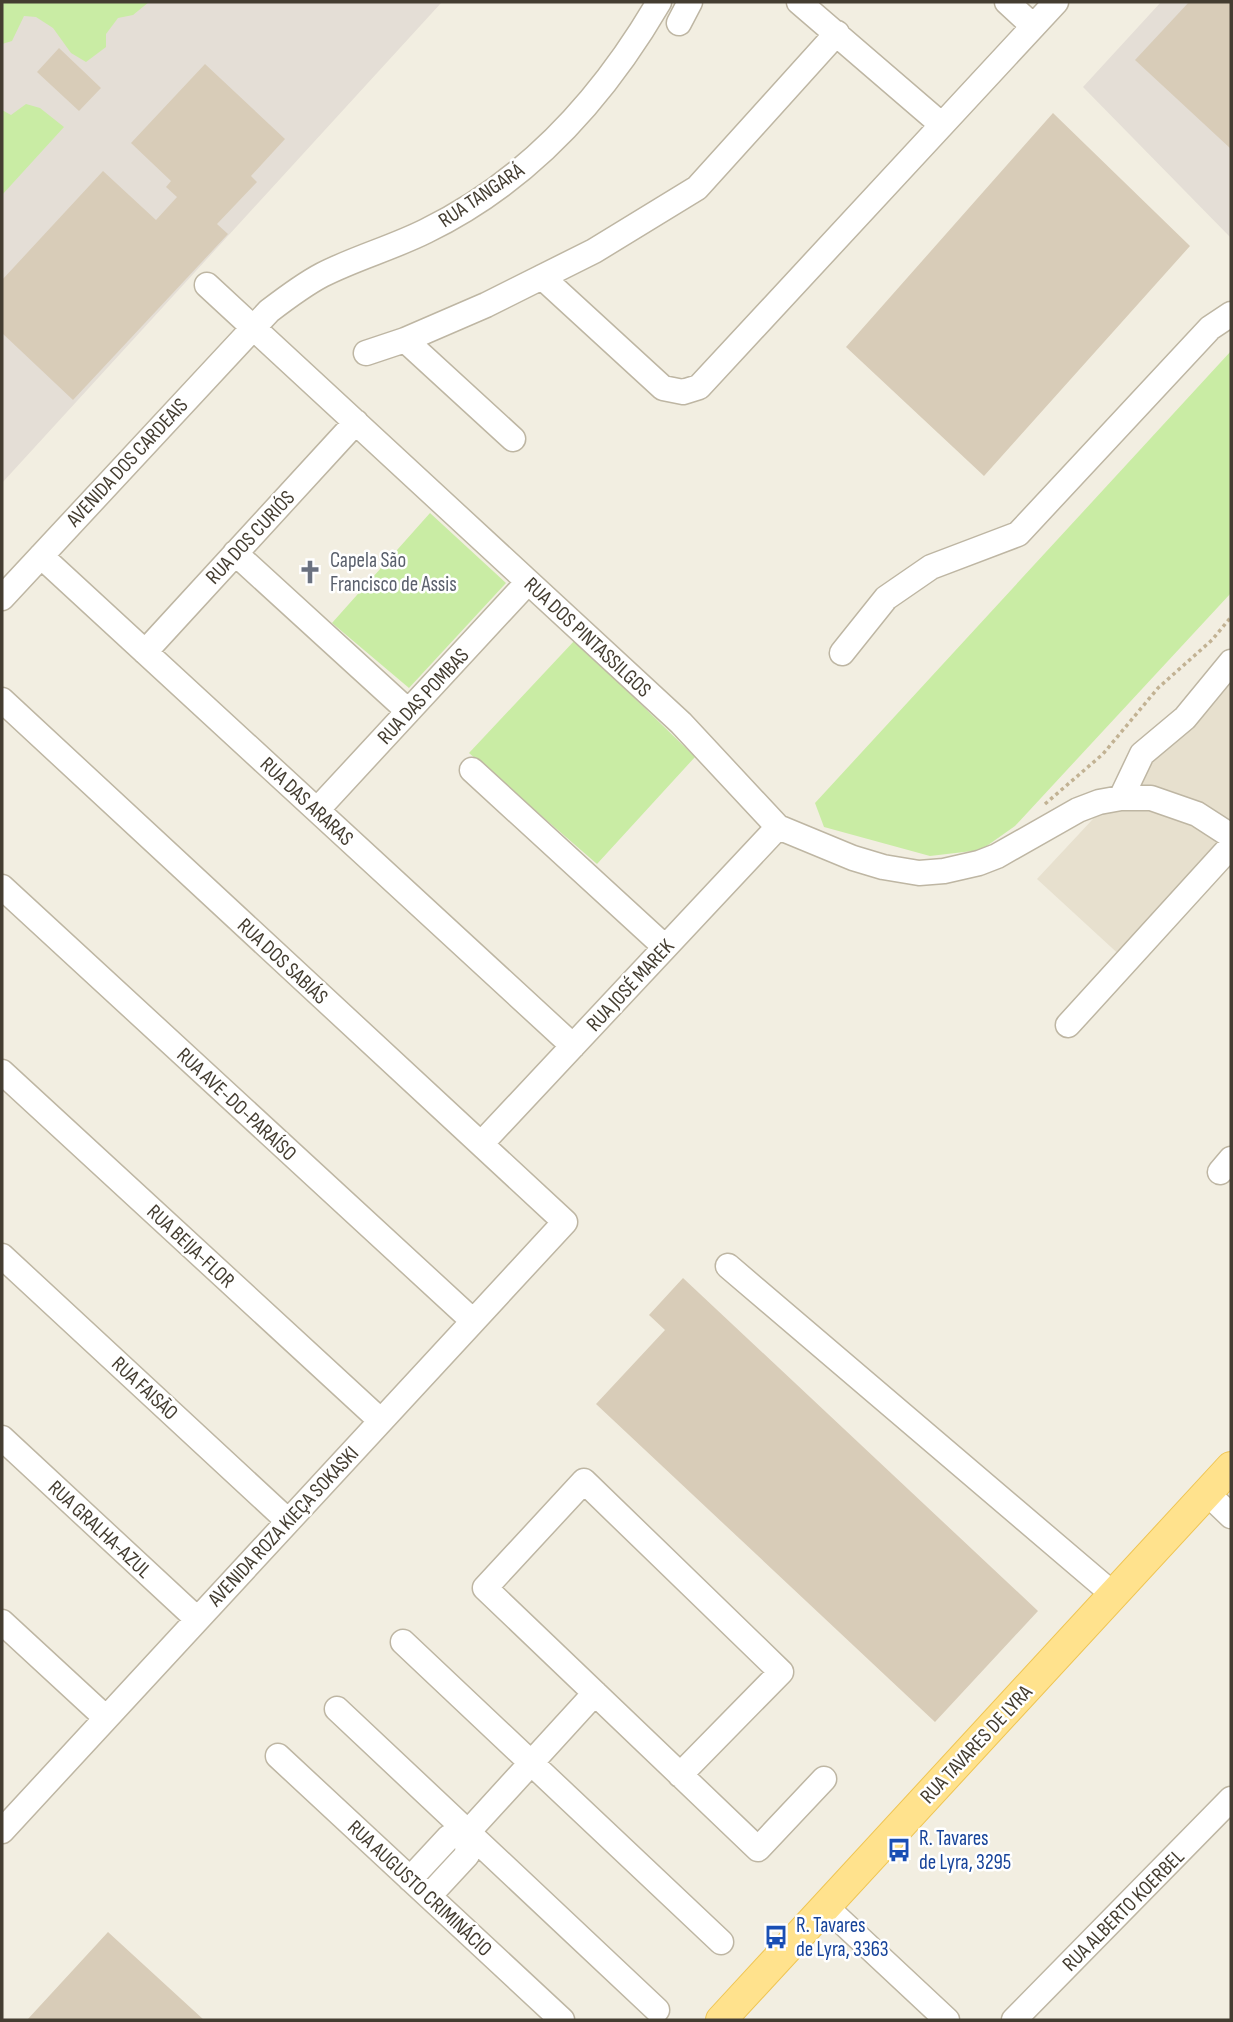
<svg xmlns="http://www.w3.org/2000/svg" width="1233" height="2022" viewBox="0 0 1233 2022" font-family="'Sofia Sans Condensed',sans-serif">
  <rect width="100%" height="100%" fill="#f2eee1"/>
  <!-- residential -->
  <path fill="#e7e0ce" d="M 1231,671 L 1231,839 L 1124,959 L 1037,879 Z"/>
  <!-- industrial -->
  <path fill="#e4ded6" d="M 2,2 L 442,2 L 2,483 Z
    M 1161,2 L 1231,2 L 1231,238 L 1083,87 Z"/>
  <!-- green -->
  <path fill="#c9eca4" d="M 2,2 L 149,2 L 133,15 L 118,18 L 106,34 L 106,47 L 86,62 L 71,53 L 53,28 L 36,17 L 24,16 L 12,41 L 2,44 Z
    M 26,104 L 40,108 L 64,127 L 2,195 L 2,110 L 11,115 Z
    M 1231,351 L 1231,593 L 1015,826 L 981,850 L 930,856 L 824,827 L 815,803 Z
    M 430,513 L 506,583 L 409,688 L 332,623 Z
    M 575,640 L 695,757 L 597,864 L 469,753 Z"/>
  <!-- building -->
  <path fill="#d8ccb8" d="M 1189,2 L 1231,2 L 1231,149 L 1135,60 Z
    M 59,48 L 101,88 L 79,111 L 37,72 Z
    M 205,64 L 285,139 L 251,176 L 257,182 L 217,224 L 228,234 L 73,400 L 2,333 L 2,280 L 103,171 L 156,220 L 177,197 L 166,187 L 171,181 L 131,143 Z
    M 1053,113 L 1190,246 L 984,476 L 846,347 Z
    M 683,1278 L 1038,1611 L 935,1722 L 596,1404 L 665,1330 L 649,1315 Z
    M 108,1932 L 204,2020 L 27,2020 Z"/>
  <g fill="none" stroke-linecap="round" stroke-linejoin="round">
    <!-- minor casing -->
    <g stroke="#beb6a3" stroke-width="27">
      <path id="minor" d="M 799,2 L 942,125
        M 1007,2 L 1033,26
        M 679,23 L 690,2
        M 542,277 L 663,388 L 683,392 L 699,387 L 1056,2
        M 207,285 L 681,723 L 778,827 L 853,858 L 883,867 L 919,873 L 944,871 L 979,863 L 997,856 L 1078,810 L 1099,802 L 1121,798 L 1151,798 L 1197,814 L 1231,836
        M 405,340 L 513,439
        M 366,353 L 405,340 L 486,305 L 594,251 L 697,188 L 837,33
        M 235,553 L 408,711
        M 41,556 L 573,1046
        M 2,598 L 269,311 C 286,298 303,285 322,275 C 355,258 392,248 426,231 C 527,182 603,98 659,2
        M 145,652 L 356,422
        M 842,653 L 886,598 L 931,567 L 1018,534 L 1210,328 L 1231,314
        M 2,700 L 565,1222 L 2,1831
        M 472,770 L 665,947
        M 1121,798 L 1142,754 L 1185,718 L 1231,662
        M 317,810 L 528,582
        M 2,887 L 473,1321
        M 1068,1025 L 1231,846
        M 2,1072 L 381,1421
        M 481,1144 L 778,827
        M 1220,1172 L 1231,1159
        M 2,1256 L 288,1521
        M 728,1266 L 1114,1595
        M 2,1438 L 197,1619
        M 1207,1493 L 1231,1516
        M 2,1622 L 106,1718
        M 403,1642 L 721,1942
        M 337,1709 L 657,2010
        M 278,1756 L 562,2020
        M 680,1775 L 781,1672 L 584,1481 L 485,1588 L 758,1849 L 824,1779
        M 410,1879 L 449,1837 L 468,1832 L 595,1693
        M 429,1896 L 467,1855 L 468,1832
        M 826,1907 L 947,2020
        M 1014,2020 L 1231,1799"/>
    </g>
    <!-- major casing -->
    <g stroke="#efc553" stroke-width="32">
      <path id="major" d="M 721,2020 L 1231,1467"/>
    </g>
    <!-- path -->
    <path stroke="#c2b293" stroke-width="3.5" stroke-dasharray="3.5 3.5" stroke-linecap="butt" d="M 1045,804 L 1103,754 L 1158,688 L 1212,640 L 1231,617"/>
    <!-- minor -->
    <use href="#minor" stroke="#fff" stroke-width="24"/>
    <!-- major -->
    <use href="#major" stroke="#ffe28d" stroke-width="30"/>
  </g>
  <!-- icons -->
  <defs>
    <g id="church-bare" transform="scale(1.89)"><path d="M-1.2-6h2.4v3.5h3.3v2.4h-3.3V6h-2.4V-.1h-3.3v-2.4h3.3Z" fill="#6b7280" stroke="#fff" stroke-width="2.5" paint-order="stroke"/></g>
    <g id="bus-bare" transform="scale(1.89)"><path d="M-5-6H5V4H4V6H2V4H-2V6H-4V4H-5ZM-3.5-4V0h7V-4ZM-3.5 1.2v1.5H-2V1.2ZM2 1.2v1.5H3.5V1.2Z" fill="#1a4fb4" stroke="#fff" stroke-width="2.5" paint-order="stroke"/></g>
  </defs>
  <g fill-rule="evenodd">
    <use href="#church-bare" x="310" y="572"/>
    <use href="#bus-bare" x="899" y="1850"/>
    <use href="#bus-bare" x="776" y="1937"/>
  </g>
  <g text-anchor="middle" stroke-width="5" stroke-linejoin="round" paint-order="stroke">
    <!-- street labels -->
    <g font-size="21" fill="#443d31" stroke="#fff">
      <text transform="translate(481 195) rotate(-34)" y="7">RUA TANGARÁ</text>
      <text transform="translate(127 462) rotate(-47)" y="7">AVENIDA DOS CARDEAIS</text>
      <text transform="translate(250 537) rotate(-47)" y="7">RUA DOS CURIÓS</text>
      <text transform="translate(588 637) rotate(43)" y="7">RUA DOS PINTASSILGOS</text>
      <text transform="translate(423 696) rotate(-47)" y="7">RUA DAS POMBAS</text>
      <text transform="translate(307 801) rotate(43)" y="7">RUA DAS ARARAS</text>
      <text transform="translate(283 961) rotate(43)" y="7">RUA DOS SABIÁS</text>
      <text transform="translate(630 985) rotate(-47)" y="7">RUA JOSÉ MAREK</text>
      <text transform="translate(237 1104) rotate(43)" y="7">RUA AVE-DO-PARAÍSO</text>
      <text transform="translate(191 1246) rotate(43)" y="7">RUA BEIJA-FLOR</text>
      <text transform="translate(145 1388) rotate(43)" y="7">RUA FAISÃO</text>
      <text transform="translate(283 1526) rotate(-47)" y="7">AVENIDA ROZA KIEÇA SOKASKI</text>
      <text transform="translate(100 1529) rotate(43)" y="7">RUA GRALHA-AZUL</text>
      <text transform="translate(976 1744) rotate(-47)" y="7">RUA TAVARES DE LYRA</text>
      <text transform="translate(420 1888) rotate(43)" y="7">RUA AUGUSTO CRIMINÁCIO</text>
      <text transform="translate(1123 1910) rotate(-45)" y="7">RUA ALBERTO KOERBEL</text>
    </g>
    <!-- worship labels -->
    <g font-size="21" fill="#5b616d" stroke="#fff" text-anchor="start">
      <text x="330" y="567">Capela São<tspan x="330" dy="24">Francisco de Assis</tspan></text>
    </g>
    <!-- transit labels -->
    <g font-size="21" fill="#164399" stroke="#fff" text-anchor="start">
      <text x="919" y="1845">R. Tavares<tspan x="919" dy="24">de Lyra, 3295</tspan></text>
      <text x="796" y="1932">R. Tavares<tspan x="796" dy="24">de Lyra, 3363</tspan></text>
    </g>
  </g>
  <!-- border -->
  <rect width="1233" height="2022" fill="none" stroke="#443d31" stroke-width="7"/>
</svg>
